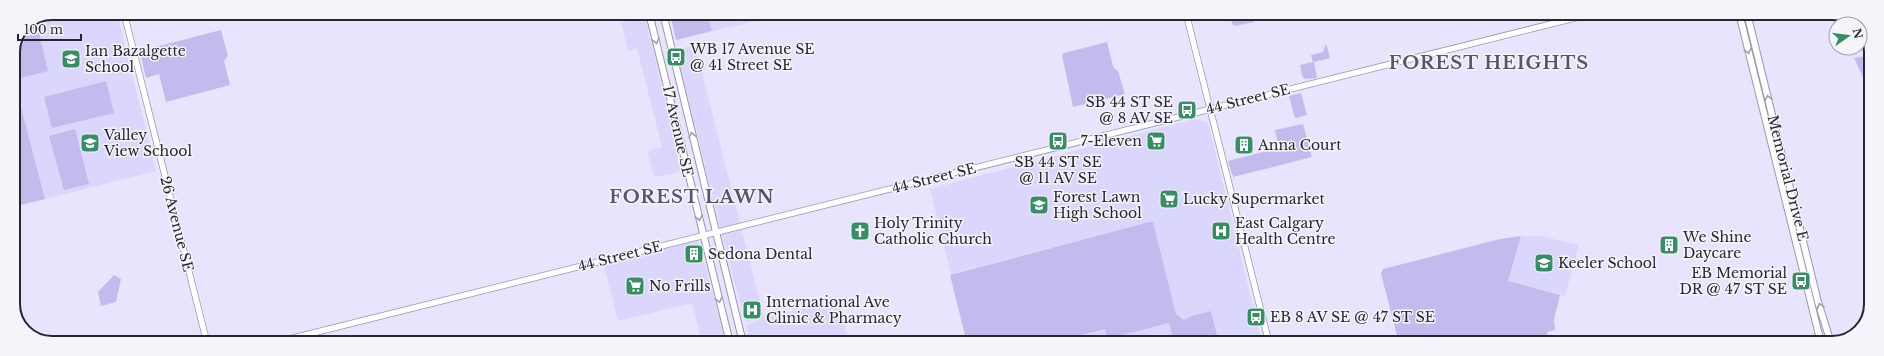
<svg xmlns="http://www.w3.org/2000/svg" width="1884" height="356" viewBox="0 0 1884 356" font-family="'Libre Baskerville',serif">
  <rect width="100%" height="100%" fill="#e8e4fd"/>
  <!-- built -->
  <path fill="#dbd6fb" d="M 52,13 L 117,13 L 156,171 L 45,199 L 17,92 L 19,91 L 13,66 L 13,52 L 24,24 Z
    M 628,13 L 644,13 L 667,108 L 680,168 L 679,172 L 654,177 L 647,151 L 662,147 L 637,48 L 628,51 L 621,22 L 630,21 Z
    M 707,13 L 760,13 L 761,17 L 760,20 L 712,31 Z
    M 695,45 L 764,318 L 838,300 L 849,343 L 750,343 L 747,325 L 761,319 L 746,322 L 731,270 L 676,50 Z
    M 1194,119 L 1208,123 L 1262,342 L 1219,343 L 1211,311 L 1184,320 L 1179,318 L 1176,314 L 1149,222 L 951,274 L 930,189 Z
    M 1521,236 L 1540,236 L 1579,245 L 1565,296 L 1508,281 Z
    M 698,239 L 726,343 L 694,343 L 693,340 L 695,336 L 700,335 L 692,303 L 618,321 L 603,261 Z
    M 1169,323 L 1174,343 L 1058,343 L 1057,341 L 1105,329 L 1107,339 Z"/>
  <!-- green -->
  <path fill="#c3bbed" d="M 670,13 L 707,13 L 712,31 L 676,40 Z
    M 1230,13 L 1252,13 L 1254,22 L 1235,26 L 1232,24 Z
    M 36,20 L 48,71 L 20,78 L 14,50 L 24,24 Z
    M 221,30 L 228,56 L 224,61 L 230,85 L 166,102 L 159,74 L 146,78 L 140,52 L 144,50 Z
    M 1107,42 L 1113,66 L 1115,69 L 1118,71 L 1125,94 L 1073,107 L 1062,55 L 1064,53 Z
    M 1325,45 L 1327,46 L 1330,58 L 1314,62 L 1317,78 L 1305,79 L 1302,76 L 1300,65 L 1313,62 L 1311,55 L 1323,52 Z
    M 1871,55 L 1871,95 L 1854,58 Z
    M 106,81 L 114,113 L 52,128 L 44,97 Z
    M 17,92 L 45,199 L 13,207 L 13,93 Z
    M 1301,93 L 1307,115 L 1295,118 L 1289,96 Z
    M 1303,124 L 1312,157 L 1233,177 L 1228,161 L 1279,148 L 1275,130 Z
    M 75,129 L 89,184 L 64,190 L 49,136 Z
    M 1149,222 L 1153,222 L 1176,314 L 1184,320 L 1192,316 L 1211,311 L 1219,343 L 1174,343 L 1169,323 L 1107,339 L 1105,329 L 1058,341 L 1058,343 L 967,343 L 950,275 Z
    M 1521,236 L 1508,281 L 1560,295 L 1554,319 L 1555,330 L 1547,332 L 1550,343 L 1399,343 L 1381,274 L 1383,269 L 1500,239 Z
    M 114,275 L 121,279 L 116,302 L 101,306 L 98,292 Z"/>
  <g fill="none" stroke-linecap="round" stroke-linejoin="round">
    <!-- tertiary casing -->
    <g stroke="#9995b2" stroke-width="7">
      <path id="tertiary" d="M 124,13 L 207,343
        M 1186,13 L 1269,343
        M 273,343 L 1595,13"/>
    </g>
    <!-- secondary casing -->
    <g stroke="#9995b2" stroke-width="8">
      <path id="secondary" d="M 649,13 L 730,343
        M 663,13 L 743,343
        M 1739,13 L 1821,343
        M 1747,13 L 1818,302 L 1831,343"/>
    </g>
    <!-- tertiary -->
    <use href="#tertiary" stroke="#fff" stroke-width="5.5"/>
    <!-- secondary -->
    <use href="#secondary" stroke="#fff" stroke-width="6"/>
  </g>
  <!-- one-way arrows -->
  <defs><path id="oneway-chevron" d="M-2-3.5L2.5 0L-2 3.5" fill="none" stroke-width="1.6" stroke-linecap="round" stroke-linejoin="round"/></defs>
  <g stroke="#9d9da2">
    <use href="#oneway-chevron" transform="translate(656 41) rotate(76)"/>
    <use href="#oneway-chevron" transform="translate(1748 51) rotate(76)"/>
    <use href="#oneway-chevron" transform="translate(1768 98) rotate(-104)"/>
    <use href="#oneway-chevron" transform="translate(692 135) rotate(-104)"/>
    <use href="#oneway-chevron" transform="translate(699 218) rotate(76)"/>
    <use href="#oneway-chevron" transform="translate(719 300) rotate(76)"/>
    <use href="#oneway-chevron" transform="translate(1820 306) rotate(-106)"/>
  </g>
  <!-- icons -->
  <defs>
    <g id="bus-square" transform="scale(1)"><rect x="-9" y="-9" width="18" height="18" rx="4" fill="#368f64" stroke="#f5f4fa"/><path d="M-5-6H5V4H4V6H2V4H-2V6H-4V4H-5ZM-3.5-4V0h7V-4ZM-3.5 1.2v1.5H-2V1.2ZM2 1.2v1.5H3.5V1.2Z" fill="#fff"/></g>
    <g id="school-square" transform="scale(1)"><rect x="-9" y="-9" width="18" height="18" rx="4" fill="#368f64" stroke="#f5f4fa"/><path d="M0-5L7-2L0 1L-7-2ZM-4 1L0 2.5L4 1V4Q0 6-4 4Z" fill="#fff"/></g>
    <g id="supermarket-square" transform="scale(1)"><rect x="-9" y="-9" width="18" height="18" rx="4" fill="#368f64" stroke="#f5f4fa"/><path d="M-6-5.5h2.5l.6 2H6L4.5 2H-2.5L-4.4-4H-6ZM-1.5 3.2a1.3 1.3 0 1 0 .1 0ZM3 3.2a1.3 1.3 0 1 0 .1 0Z" fill="#fff"/></g>
    <g id="building-square" transform="scale(1)"><rect x="-9" y="-9" width="18" height="18" rx="4" fill="#368f64" stroke="#f5f4fa"/><path d="M-4-6H4V6H1V3H-1V6H-4ZM-2.5-4.3h1.7v1.8h-1.7ZM.8-4.3h1.7v1.8H.8ZM-2.5-1h1.7V.8h-1.7ZM.8-1h1.7V.8H.8Z" fill="#fff"/></g>
    <g id="church-square" transform="scale(1)"><rect x="-9" y="-9" width="18" height="18" rx="4" fill="#368f64" stroke="#f5f4fa"/><path d="M-1.2-6h2.4v3.5h3.3v2.4h-3.3V6h-2.4V-.1h-3.3v-2.4h3.3Z" fill="#fff"/></g>
    <g id="hospital-square" transform="scale(1)"><rect x="-9" y="-9" width="18" height="18" rx="4" fill="#368f64" stroke="#f5f4fa"/><path d="M-5-5h3v3.5h4V-5h3V5h-3V1.5h-4V5h-3Z" fill="#fff"/></g>
  </defs>
  <g fill-rule="evenodd">
    <use href="#bus-square" x="676" y="57"/>
    <use href="#school-square" x="71" y="59"/>
    <use href="#bus-square" x="1187" y="110"/>
    <use href="#bus-square" x="1058" y="141"/>
    <use href="#supermarket-square" x="1156" y="141"/>
    <use href="#school-square" x="90" y="143"/>
    <use href="#building-square" x="1244" y="145"/>
    <use href="#supermarket-square" x="1169" y="199"/>
    <use href="#school-square" x="1039" y="205"/>
    <use href="#church-square" x="860" y="231"/>
    <use href="#hospital-square" x="1221" y="231"/>
    <use href="#building-square" x="1669" y="245"/>
    <use href="#building-square" x="694" y="254"/>
    <use href="#school-square" x="1544" y="263"/>
    <use href="#bus-square" x="1801" y="281"/>
    <use href="#supermarket-square" x="635" y="286"/>
    <use href="#hospital-square" x="752" y="310"/>
    <use href="#bus-square" x="1256" y="317"/>
  </g>
  <g text-anchor="middle" stroke-width="3" stroke-linejoin="round" paint-order="stroke">
    <!-- poi labels -->
    <g font-size="14" fill="#262530" stroke="#f5f4fa" text-anchor="start">
      <text x="690" y="54">WB 17 Avenue SE<tspan x="690" dy="16">@ 41 Street SE</tspan></text>
      <text x="85" y="56">Ian Bazalgette<tspan x="85" dy="16">School</tspan></text>
      <text x="1173" y="107" text-anchor="end">SB 44 ST SE<tspan x="1173" dy="16">@ 8 AV SE</tspan></text>
      <text x="104" y="140">Valley<tspan x="104" dy="16">View School</tspan></text>
      <text x="1142" y="146" text-anchor="end">7-Eleven</text>
      <text x="1258" y="150">Anna Court</text>
      <text x="1058" y="167" text-anchor="middle">SB 44 ST SE<tspan x="1058" dy="16">@ 11 AV SE</tspan></text>
      <text x="1053" y="202">Forest Lawn<tspan x="1053" dy="16">High School</tspan></text>
      <text x="1183" y="204">Lucky Supermarket</text>
      <text x="874" y="228">Holy Trinity<tspan x="874" dy="16">Catholic Church</tspan></text>
      <text x="1235" y="228">East Calgary<tspan x="1235" dy="16">Health Centre</tspan></text>
      <text x="1683" y="242">We Shine<tspan x="1683" dy="16">Daycare</tspan></text>
      <text x="708" y="259">Sedona Dental</text>
      <text x="1558" y="268">Keeler School</text>
      <text x="1787" y="278" text-anchor="end">EB Memorial<tspan x="1787" dy="16">DR @ 47 ST SE</tspan></text>
      <text x="649" y="291">No Frills</text>
      <text x="766" y="307">International Ave<tspan x="766" dy="16">Clinic &amp; Pharmacy</tspan></text>
      <text x="1270" y="322">EB 8 AV SE @ 47 ST SE</text>
    </g>
    <!-- street labels -->
    <g font-size="14" fill="#262530" stroke="#f5f4fa">
      <text transform="translate(1248 99) rotate(-14)" y="5">44 Street SE</text>
      <text transform="translate(678 131) rotate(77)" y="5">17 Avenue SE</text>
      <text transform="translate(934 178) rotate(-14)" y="5">44 Street SE</text>
      <text transform="translate(1788 178) rotate(76)" y="5">Memorial Drive E</text>
      <text transform="translate(177 224) rotate(76)" y="5">26 Avenue SE</text>
      <text transform="translate(620 256) rotate(-14)" y="5">44 Street SE</text>
    </g>
    <!-- district labels -->
    <g font-size="18" font-weight="bold" letter-spacing="1" fill="#58546d" stroke="#f5f4fa">
      <text x="1489" y="69">FOREST HEIGHTS</text>
      <text x="692" y="203">FOREST LAWN</text>
    </g>
  </g>
  <!-- crop -->
  <path d="M0 0H1884V356H0ZM52 20H1832A32 32 0 0 1 1864 52V304A32 32 0 0 1 1832 336H52A32 32 0 0 1 20 304V52A32 32 0 0 1 52 20Z" fill="#f5f4fa" fill-rule="evenodd"/>
  <path fill="none" stroke="#262530" stroke-width="2" d="M52 20H1832A32 32 0 0 1 1864 52V304A32 32 0 0 1 1832 336H52A32 32 0 0 1 20 304V52A32 32 0 0 1 52 20Z"/>
  <!-- north arrow -->
  <g transform="translate(1848 36) rotate(76)"><circle r="19" fill="#f5f4fa" stroke="#a2a1a9"/>
  <path d="M0-3L7 15L0 10L-7 15Z" fill="#368f64"/>
  <text y="-6" font-size="11" font-weight="bold" text-anchor="middle" fill="#262530">N</text>
  </g>
  <!-- scale -->
  <path d="M18 34v6h63v-6" fill="none" stroke="#262530" stroke-width="2"/>
  <text x="24" y="34" font-size="12" fill="#262530" stroke="#f5f4fa" stroke-width="3" paint-order="stroke">100 m</text>
</svg>
